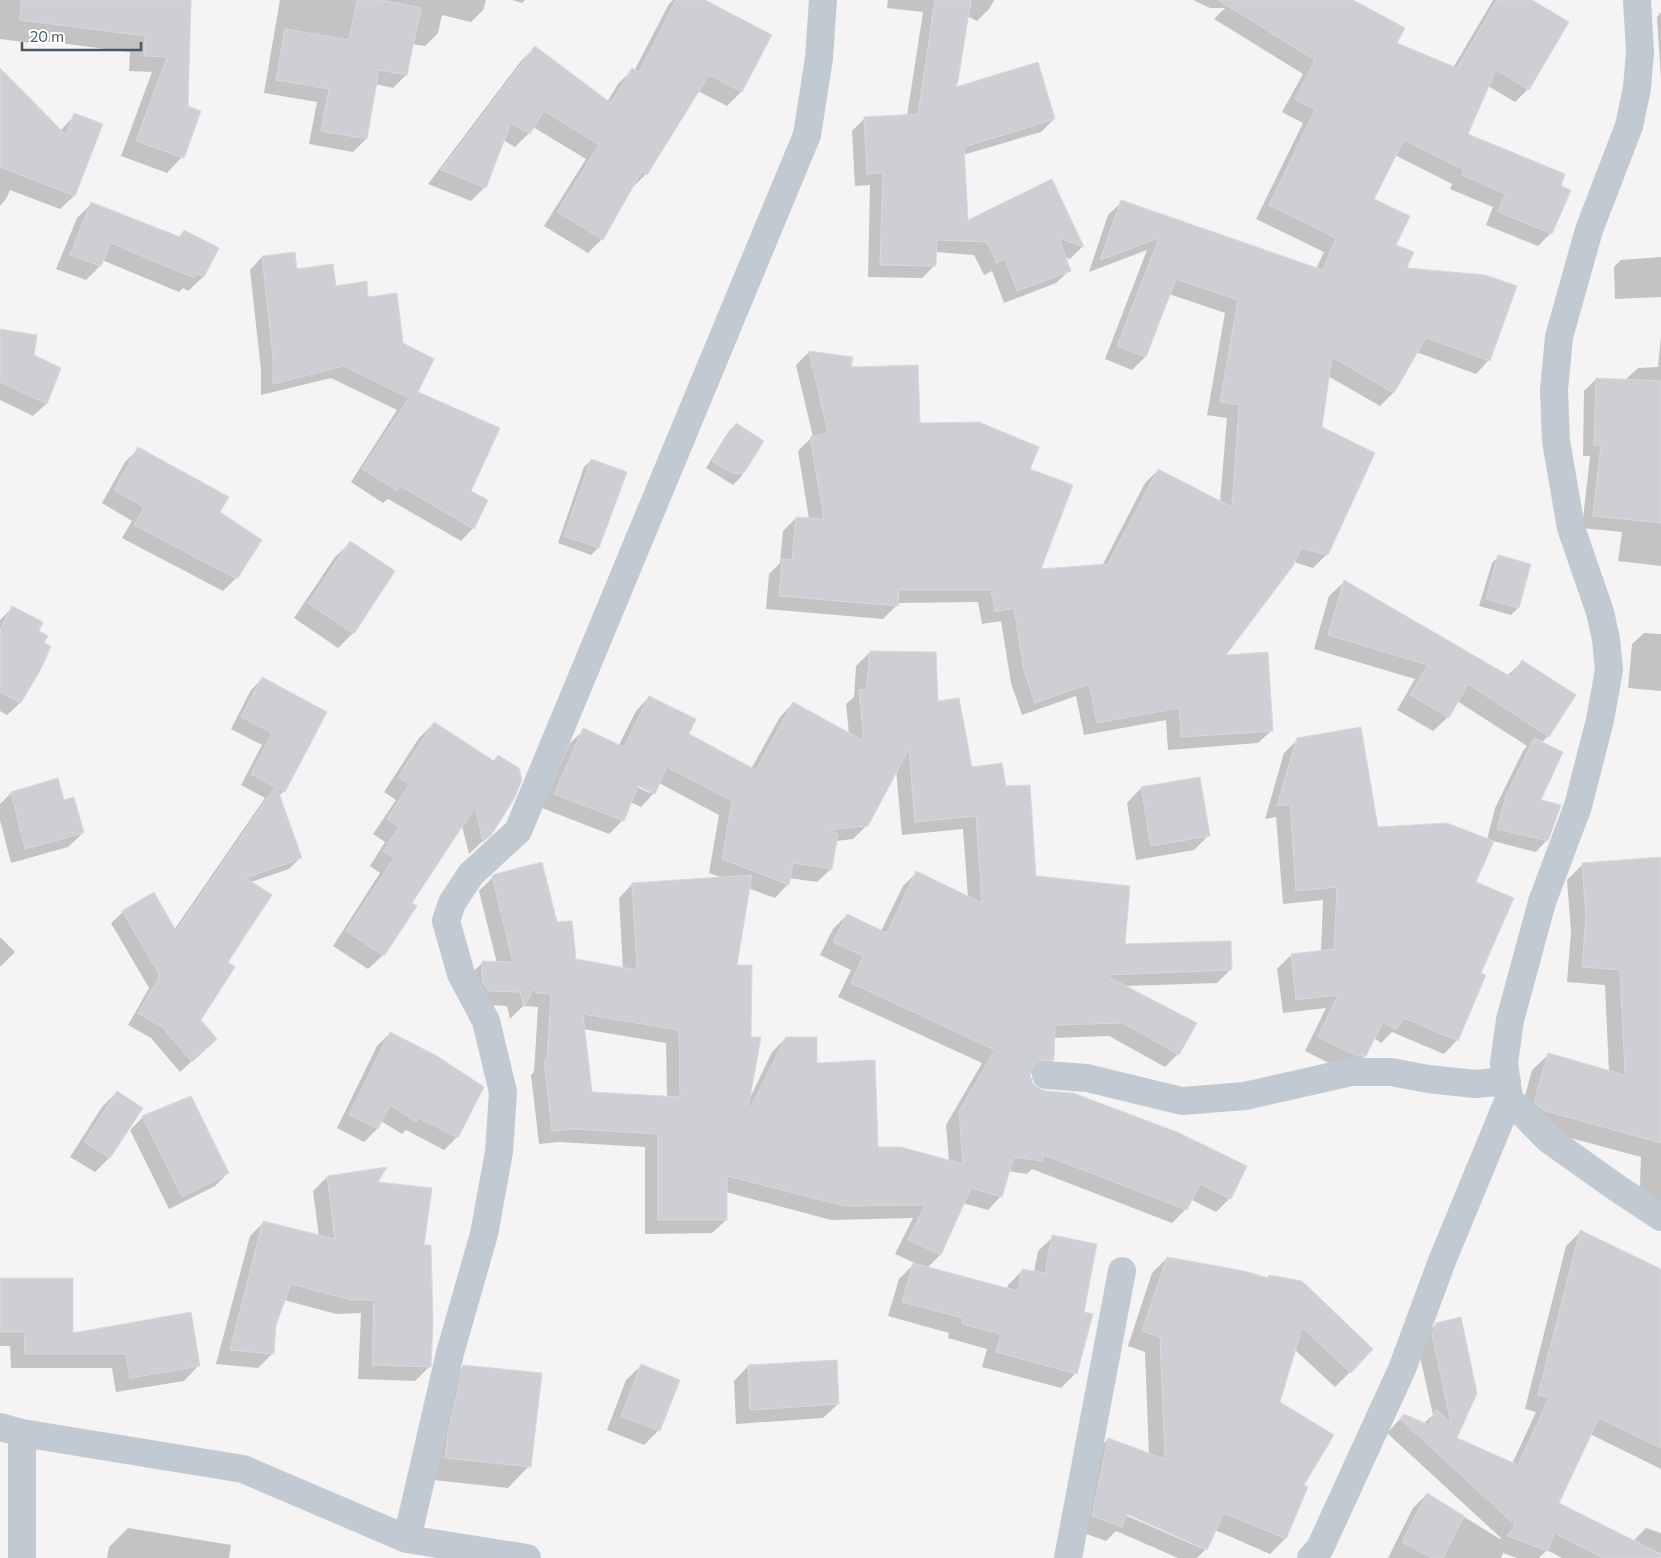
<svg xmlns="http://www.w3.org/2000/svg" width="1661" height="1558" viewBox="0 0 1661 1558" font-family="Commissioner,sans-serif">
  <rect width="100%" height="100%" fill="#f5f3f3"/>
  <!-- shadow -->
  <path fill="#0003" fill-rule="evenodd" d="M 0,0 L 190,0 L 182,157 L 167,173 L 121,156 L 152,72 L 129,71 L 130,52 L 35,40 L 31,43 L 0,39 Z
    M 280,0 L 486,0 L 483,10 L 471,22 L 442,15 L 438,33 L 425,46 L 412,44 L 406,75 L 393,88 L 375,84 L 366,139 L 353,152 L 309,144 L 317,102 L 264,93 Z
    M 512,0 L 525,0 L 522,3 Z
    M 673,0 L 703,0 L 770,35 L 741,92 L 727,106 L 698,91 L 646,174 L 632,188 L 602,239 L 588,253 L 544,226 L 586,159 L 533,127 L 529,133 L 515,147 L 503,140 L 485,187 L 471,201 L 428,184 L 521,61 L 535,47 L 607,102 L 618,84 L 632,70 L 634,71 L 669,4 Z
    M 888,0 L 994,0 L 990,8 L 977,21 L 967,16 L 953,89 L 1054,119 L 1041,132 L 963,155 L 966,222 L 1051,181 L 1082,247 L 1070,259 L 1064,257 L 1069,271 L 1056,283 L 1004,303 L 992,271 L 984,275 L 974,255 L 935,252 L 935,265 L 922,278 L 868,277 L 870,185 L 855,186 L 852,131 L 865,118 L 907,116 L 923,12 L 887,8 Z
    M 1193,0 L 1350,0 L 1396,43 L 1453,68 L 1493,0 L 1530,0 L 1528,89 L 1515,102 L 1488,86 L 1466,135 L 1559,187 L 1551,233 L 1538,246 L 1486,225 L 1493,207 L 1450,189 L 1452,184 L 1395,155 L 1373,200 L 1405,270 L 1489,360 L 1476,374 L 1416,352 L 1393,393 L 1380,406 L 1328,376 L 1321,428 L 1327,554 L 1313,568 L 1294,562 L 1224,657 L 1272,730 L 1258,743 L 1168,750 L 1166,720 L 1084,735 L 1076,696 L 1022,715 L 1011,683 L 1001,621 L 982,624 L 978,602 L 897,603 L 896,606 L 883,619 L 766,609 L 769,574 L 780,563 L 783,531 L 796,518 L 809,519 L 798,451 L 811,438 L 813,437 L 796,365 L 809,352 L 850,368 L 919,424 L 1028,470 L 1039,570 L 1102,566 L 1145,483 L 1158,470 L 1220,502 L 1227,418 L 1207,415 L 1225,313 L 1169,294 L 1145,357 L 1132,370 L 1105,359 L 1147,250 L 1089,272 L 1108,215 L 1122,202 L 1316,269 L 1324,252 L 1256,219 L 1303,123 L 1282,112 L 1303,74 L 1214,19 L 1225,8 L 1210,8 Z
    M 1661,12 L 1661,79 L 1657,17 Z
    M 0,91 L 60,131 L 75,115 L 74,196 L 60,209 L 10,190 L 6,199 L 0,206 Z
    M 92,203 L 178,237 L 184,232 L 217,249 L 203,277 L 188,291 L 183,288 L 179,292 L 102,260 L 100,266 L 86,280 L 56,269 L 77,218 Z
    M 262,257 L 335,287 L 367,298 L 469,492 L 473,528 L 461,541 L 388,499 L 383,503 L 351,482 L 397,410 L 331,378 L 261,395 L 261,370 L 250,270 Z
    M 1661,257 L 1661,297 L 1615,299 L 1614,267 L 1621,260 Z
    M 0,330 L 32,356 L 60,369 L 46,404 L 33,416 L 0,400 Z
    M 1661,335 L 1661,566 L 1618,561 L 1622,532 L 1582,528 L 1590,456 L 1583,456 L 1584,391 L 1596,379 L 1625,380 L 1638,368 L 1658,367 Z
    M 736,424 L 763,441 L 740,478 L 733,485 L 706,468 L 729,431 Z
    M 138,449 L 219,512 L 236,578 L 223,591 L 122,538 L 132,521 L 102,503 L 125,462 Z
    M 591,460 L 625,473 L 598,548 L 591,555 L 558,543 L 584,467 Z
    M 350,543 L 353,633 L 338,648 L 294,618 L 335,557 Z
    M 1499,556 L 1530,564 L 1518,608 L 1511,615 L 1479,606 L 1492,563 Z
    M 1344,582 L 1507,676 L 1522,662 L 1548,736 L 1541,743 L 1539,801 L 1547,840 L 1536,852 L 1493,841 L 1474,882 L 1480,974 L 1457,1040 L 1444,1054 L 1392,1032 L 1381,1043 L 1374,1038 L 1365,1056 L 1351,1070 L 1343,1070 L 1305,1051 L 1326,1008 L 1283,1013 L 1277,969 L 1291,955 L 1321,952 L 1323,900 L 1283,904 L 1276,817 L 1265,819 L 1284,753 L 1298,739 L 1377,829 L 1487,840 L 1495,808 L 1523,751 L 1527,746 L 1457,701 L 1448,717 L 1433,731 L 1397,710 L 1415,679 L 1314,649 L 1329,596 Z
    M 12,608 L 37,632 L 43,643 L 41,666 L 20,703 L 7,715 L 0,711 L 0,620 Z
    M 1644,633 L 1661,634 L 1661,691 L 1628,688 L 1632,644 Z
    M 870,652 L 937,703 L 971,769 L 1004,787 L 1035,878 L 1124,945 L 1231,969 L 1217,983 L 1125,986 L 1178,1054 L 1165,1067 L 1109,1036 L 1053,1038 L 1053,1059 L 1039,1073 L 1029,1074 L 1031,1083 L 1036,1089 L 1230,1198 L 1216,1212 L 1190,1199 L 1186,1209 L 1172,1223 L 1032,1169 L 1027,1174 L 1008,1171 L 1001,1196 L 988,1210 L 963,1203 L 940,1255 L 927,1268 L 1007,1289 L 1008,1285 L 1023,1270 L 1034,1272 L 1038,1251 L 1053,1237 L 1082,1313 L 1076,1373 L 1061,1388 L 982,1367 L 987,1349 L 948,1338 L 949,1333 L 888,1316 L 899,1279 L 915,1263 L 895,1254 L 913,1218 L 831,1220 L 726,1192 L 726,1220 L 712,1233 L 645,1234 L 645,1147 L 559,1142 L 539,1144 L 531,1075 L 534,1072 L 538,1007 L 523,1006 L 510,1019 L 507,1006 L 474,1004 L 469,976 L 483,962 L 497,963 L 479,891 L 495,875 L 556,923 L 575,961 L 623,969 L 619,898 L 632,884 L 723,878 L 709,873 L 719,815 L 659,783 L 654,793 L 641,807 L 630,802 L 623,820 L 609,834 L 542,808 L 570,743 L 584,730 L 619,745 L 636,711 L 649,697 L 687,735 L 751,769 L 780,717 L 793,703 L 849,734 L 846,704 L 854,697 L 856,666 ZM 896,770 L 902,835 L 963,829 L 968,897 L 916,873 L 903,886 L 881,931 L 847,915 L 833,929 L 820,955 L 851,970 L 838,997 L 982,1063 L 946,1125 L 949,1161 L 877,1148 L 815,1064 L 786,1038 L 772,1052 L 750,1098 L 736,967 L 748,888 L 775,898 L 788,884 L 789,878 L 817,882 L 831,869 L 836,841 L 853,839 L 867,825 ZM 633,783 L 650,790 L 650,793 L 632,785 ZM 583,1029 L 666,1043 L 667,1098 L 591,1093 Z
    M 262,679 L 284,791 L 279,796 L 300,858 L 289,869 L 251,882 L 226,962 L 199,1020 L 204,1050 L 180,1072 L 151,1038 L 128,1025 L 149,988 L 111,923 L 123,912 L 174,930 L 265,798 L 241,785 L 262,745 L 231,729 L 251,690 Z
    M 434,723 L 493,761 L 498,756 L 491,833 L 469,854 L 462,826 L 410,903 L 383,955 L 368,969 L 333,946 L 380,873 L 370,866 L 385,842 L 373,834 L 396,800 L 384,792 L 419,738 Z
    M 1141,788 L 1208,836 L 1194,850 L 1136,860 L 1127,803 Z
    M 11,793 L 63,801 L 83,833 L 68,847 L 11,863 L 0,820 L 0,804 Z
    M 1661,859 L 1661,1227 L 1639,1209 L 1641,1157 L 1526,1126 L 1519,1118 L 1532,1070 L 1548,1055 L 1609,1072 L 1605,985 L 1567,982 L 1571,932 L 1567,880 L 1583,864 Z
    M 0,937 L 15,952 L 0,967 Z
    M 390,1033 L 457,1137 L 444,1150 L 406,1130 L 402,1134 L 381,1121 L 377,1129 L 364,1142 L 337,1128 L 377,1046 Z
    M 117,1092 L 109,1158 L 95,1172 L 70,1157 L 102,1107 Z
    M 143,1117 L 228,1173 L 215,1186 L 169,1209 L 130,1130 Z
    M 327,1177 L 376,1183 L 423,1246 L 429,1367 L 415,1381 L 358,1379 L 361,1313 L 336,1314 L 284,1300 L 275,1325 L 272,1354 L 258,1368 L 216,1364 L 250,1236 L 264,1222 L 319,1237 L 313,1191 Z
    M 1580,1232 L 1661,1271 L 1661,1469 L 1590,1434 L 1557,1503 L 1615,1558 L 1562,1558 L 1547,1550 L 1539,1558 L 1517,1558 L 1503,1553 L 1501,1558 L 1388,1558 L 1413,1508 L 1427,1494 L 1500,1539 L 1501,1538 L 1387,1433 L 1404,1415 L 1423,1424 L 1433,1415 L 1418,1348 L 1422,1338 L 1436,1324 L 1455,1438 L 1512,1464 L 1536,1412 L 1525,1409 L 1566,1246 Z
    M 1167,1258 L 1244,1272 L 1350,1372 L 1335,1387 L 1294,1349 L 1278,1403 L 1302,1486 L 1285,1539 L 1270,1554 L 1215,1530 L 1206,1549 L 1197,1558 L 1178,1558 L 1116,1531 L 1106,1541 L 1078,1531 L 1093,1454 L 1108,1439 L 1149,1455 L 1145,1352 L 1128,1346 L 1152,1273 ZM 1121,1511 L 1201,1546 L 1201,1548 L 1120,1513 Z
    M 0,1279 L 72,1334 L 198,1366 L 184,1381 L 116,1392 L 112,1368 L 11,1368 L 10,1346 L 0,1346 Z
    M 464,1366 L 529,1466 L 508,1488 L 424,1479 L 442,1388 Z
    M 641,1366 L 678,1381 L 659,1430 L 644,1445 L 607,1430 L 626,1380 Z
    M 748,1366 L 838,1404 L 823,1418 L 736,1424 L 734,1381 Z
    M 128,1528 L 231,1545 L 229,1558 L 107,1558 L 109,1547 Z
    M 1646,1528 L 1661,1533 L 1661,1558 L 1626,1558 L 1632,1542 Z"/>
  <!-- building -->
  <path fill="#cdcfd5" stroke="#d7d9de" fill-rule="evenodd" d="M 21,0 L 191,0 L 188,106 L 201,111 L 184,158 L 136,141 L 167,57 L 144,56 L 145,36 L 20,20 Z
    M 357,0 L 381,0 L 421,8 L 407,75 L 379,70 L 367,139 L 321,131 L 329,89 L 276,80 L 285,29 L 349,40 Z
    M 676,0 L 705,0 L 772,35 L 742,92 L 709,75 L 647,175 L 642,171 L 603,240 L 557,212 L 599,145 L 544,111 L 530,134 L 511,123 L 486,188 L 441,170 L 535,46 L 611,103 L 632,68 L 639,72 Z
    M 935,0 L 971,0 L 958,81 L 956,87 L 1038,62 L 1055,119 L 964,147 L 968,220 L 1052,179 L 1084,247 L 1059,238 L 1071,271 L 1017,291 L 1005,259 L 997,263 L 987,242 L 937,240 L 936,266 L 880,265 L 883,173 L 867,174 L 864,117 L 918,114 Z
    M 1218,0 L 1353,0 L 1405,28 L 1397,43 L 1457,68 L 1497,0 L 1532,0 L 1569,22 L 1529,90 L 1496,70 L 1468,134 L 1565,174 L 1561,186 L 1571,190 L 1552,234 L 1498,212 L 1505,194 L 1462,175 L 1464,170 L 1404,140 L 1374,199 L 1410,216 L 1396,245 L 1414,252 L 1407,268 L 1485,275 L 1517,286 L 1490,361 L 1426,338 L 1394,393 L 1332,357 L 1322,427 L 1375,453 L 1328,555 L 1301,548 L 1293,566 L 1226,655 L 1268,652 L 1273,731 L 1181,737 L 1179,708 L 1097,723 L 1089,684 L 1035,703 L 1024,670 L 1014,608 L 995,612 L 991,590 L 899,590 L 898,606 L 779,596 L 782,559 L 792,560 L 796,517 L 824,519 L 810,437 L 828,433 L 809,351 L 853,357 L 851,367 L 918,365 L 920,423 L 979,422 L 1039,447 L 1030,469 L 1073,485 L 1041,569 L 1108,564 L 1158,469 L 1232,507 L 1239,405 L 1220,402 L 1238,300 L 1176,279 L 1146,357 L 1117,346 L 1159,238 L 1100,260 L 1121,200 L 1323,270 L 1336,238 L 1269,205 L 1315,110 L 1295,99 L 1315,60 Z
    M 0,68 L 66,135 L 74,113 L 103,124 L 75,196 L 0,167 Z
    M 91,202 L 180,237 L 184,230 L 219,248 L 204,277 L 197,273 L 194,278 L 111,243 L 101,266 L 70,255 Z
    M 295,252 L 297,269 L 333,264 L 336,286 L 367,281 L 368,297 L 397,293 L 403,343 L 434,359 L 418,392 L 500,428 L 471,491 L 488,500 L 474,529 L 400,486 L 397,491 L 362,469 L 409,398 L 344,366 L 273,384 L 273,357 L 262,256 Z
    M 0,329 L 37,335 L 34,355 L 61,368 L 47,404 L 0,382 Z
    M 1596,378 L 1661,381 L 1661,523 L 1593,516 L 1601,445 L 1594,445 Z
    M 736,423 L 764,441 L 744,473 L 732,473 L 712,461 Z
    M 138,447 L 229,497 L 220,512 L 262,540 L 237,579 L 134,525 L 144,507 L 114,490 Z
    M 591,459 L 627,472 L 599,548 L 564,536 Z
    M 350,541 L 395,571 L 354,634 L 308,603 Z
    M 1498,555 L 1531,564 L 1519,608 L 1486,599 Z
    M 1344,580 L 1511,677 L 1522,660 L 1576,695 L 1549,737 L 1468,684 L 1449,718 L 1410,695 L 1428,665 L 1328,635 Z
    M 12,606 L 43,622 L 39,631 L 48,636 L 44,643 L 51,646 L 42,667 L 21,703 L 0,692 L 0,630 Z
    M 870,651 L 936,652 L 938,701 L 959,698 L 972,767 L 1002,763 L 1006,786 L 1030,785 L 1036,876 L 1130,886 L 1125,944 L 1231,941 L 1232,970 L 1105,975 L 1197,1023 L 1179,1055 L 1123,1023 L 1055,1025 L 1054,1060 L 1039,1061 L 1033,1067 L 1030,1074 L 1032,1082 L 1038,1088 L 1045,1091 L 1073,1093 L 1177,1132 L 1247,1166 L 1231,1199 L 1200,1184 L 1187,1210 L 1044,1155 L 1042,1161 L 1014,1157 L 1002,1197 L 971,1188 L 941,1255 L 908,1240 L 925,1205 L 845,1206 L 727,1176 L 727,1220 L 658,1220 L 658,1134 L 574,1129 L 552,1131 L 544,1060 L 547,1060 L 551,994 L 536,993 L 535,986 L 524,1007 L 520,992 L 488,991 L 482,980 L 482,961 L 513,962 L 492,876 L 495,874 L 542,862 L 557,922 L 572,921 L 576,959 L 637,970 L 632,883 L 752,875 L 737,965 L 752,965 L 751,1037 L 761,1037 L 748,1109 L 750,1109 L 786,1037 L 817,1037 L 817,1063 L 875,1060 L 878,1147 L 901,1147 L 963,1164 L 959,1111 L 995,1050 L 851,983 L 863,956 L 833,942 L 847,914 L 887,933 L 916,871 L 982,903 L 976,816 L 915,822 L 909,749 L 868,826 L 829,830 L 838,834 L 832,869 L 793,863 L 789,885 L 722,859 L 732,801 L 667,767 L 655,794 L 638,786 L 624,821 L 554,794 L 583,728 L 624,747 L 649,696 L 696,719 L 689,734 L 756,770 L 793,702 L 864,741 L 859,690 L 866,689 ZM 583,1014 L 679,1030 L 680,1097 L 592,1092 Z
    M 262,677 L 327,712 L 285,792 L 277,788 L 302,858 L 246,878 L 272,895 L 228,962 L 235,967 L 201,1020 L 217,1039 L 192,1062 L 162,1027 L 138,1013 L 160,976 L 122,911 L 154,892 L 176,931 L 275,787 L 251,774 L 272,733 L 241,717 Z
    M 434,722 L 494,761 L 498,755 L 519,768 L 522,780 L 514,799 L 492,834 L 483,842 L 475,807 L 412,903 L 417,906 L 384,956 L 346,931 L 394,858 L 383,851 L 399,827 L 387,819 L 409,785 L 398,777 Z
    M 1361,727 L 1378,827 L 1447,823 L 1494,841 L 1476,882 L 1514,898 L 1481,973 L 1486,975 L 1458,1041 L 1404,1018 L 1396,1030 L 1383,1022 L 1366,1056 L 1357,1056 L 1318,1037 L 1338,995 L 1296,1000 L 1291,954 L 1334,949 L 1337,887 L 1296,891 L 1290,804 L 1277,806 L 1297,738 Z
    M 1534,738 L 1563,752 L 1541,800 L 1561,805 L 1548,841 L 1497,829 L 1506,796 Z
    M 1200,777 L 1210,836 L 1151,846 L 1141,787 Z
    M 58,778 L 64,800 L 74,797 L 84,833 L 25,849 L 11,792 Z
    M 1661,857 L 1661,1143 L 1542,1110 L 1534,1102 L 1548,1053 L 1625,1075 L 1620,970 L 1582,967 L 1586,916 L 1582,863 Z
    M 390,1032 L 437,1056 L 484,1087 L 458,1138 L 419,1118 L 416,1122 L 390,1105 L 378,1129 L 349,1115 Z
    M 117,1091 L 143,1108 L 110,1158 L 84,1142 Z
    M 191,1096 L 229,1173 L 182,1197 L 142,1116 Z
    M 387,1167 L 378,1182 L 432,1188 L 424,1245 L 431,1245 L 433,1320 L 431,1367 L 372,1365 L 374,1300 L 351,1300 L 291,1284 L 276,1325 L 274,1354 L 230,1350 L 263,1221 L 335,1239 L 327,1176 Z
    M 1580,1230 L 1661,1269 L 1661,1448 L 1599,1418 L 1559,1503 L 1661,1554 L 1661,1558 L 1603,1558 L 1554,1533 L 1548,1551 L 1507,1536 L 1515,1525 L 1400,1419 L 1404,1414 L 1429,1425 L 1436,1409 L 1451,1423 L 1432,1334 L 1436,1323 L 1461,1317 L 1477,1393 L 1457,1438 L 1518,1465 L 1549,1398 L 1538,1395 Z
    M 1052,1235 L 1097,1244 L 1084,1312 L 1093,1314 L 1077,1374 L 996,1352 L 1001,1334 L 962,1324 L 963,1318 L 902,1302 L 913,1263 L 1018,1291 L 1022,1269 L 1045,1273 Z
    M 1167,1257 L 1244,1271 L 1268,1278 L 1269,1275 L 1302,1281 L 1373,1349 L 1351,1373 L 1302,1328 L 1280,1402 L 1334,1435 L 1304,1485 L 1308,1487 L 1286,1539 L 1224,1513 L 1207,1550 L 1127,1514 L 1122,1527 L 1092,1516 L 1108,1438 L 1165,1459 L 1160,1337 L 1142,1331 Z
    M 0,1278 L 73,1278 L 73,1333 L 191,1312 L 200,1366 L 130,1378 L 126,1354 L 25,1354 L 24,1332 L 0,1332 Z
    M 837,1360 L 839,1404 L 750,1410 L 748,1365 Z
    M 641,1364 L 680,1380 L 660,1431 L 621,1416 Z
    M 463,1365 L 542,1373 L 531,1467 L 445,1458 L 448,1432 Z
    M 1427,1493 L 1464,1516 L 1443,1558 L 1432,1558 L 1402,1542 Z"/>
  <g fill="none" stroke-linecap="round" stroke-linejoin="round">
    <!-- minor -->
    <path stroke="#c1cad2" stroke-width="28" d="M 1637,0 L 1640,52 L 1637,88 L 1629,126 L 1589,230 L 1559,337 L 1554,390 L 1556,441 L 1571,528 L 1600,612 L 1606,639 L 1609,670 L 1600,720 L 1578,806 L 1542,902 L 1510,1020 L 1504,1063 L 1509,1099 L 1548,1139 L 1617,1188 L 1661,1217
      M 1046,1075 L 1087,1078 L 1182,1101 L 1245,1096 L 1351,1072 L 1391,1072 L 1428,1079 L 1475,1084 L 1507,1081
      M 0,1427 L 22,1433 L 243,1469 L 407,1539 L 527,1558
      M 22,1433 L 22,1558
      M 407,1539 L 450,1353 L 484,1234 L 499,1152 L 503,1092 L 486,1021 L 461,974 L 446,921 L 452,903 L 471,874 L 518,831 L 807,135 L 819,58 L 823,0
      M 1068,1558 L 1122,1271
      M 1311,1558 L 1320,1548 L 1402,1369 L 1442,1261 L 1509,1099"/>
  </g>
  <!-- scale -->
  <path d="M22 42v8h119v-8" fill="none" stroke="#4a5661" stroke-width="2.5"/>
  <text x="30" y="42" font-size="15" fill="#4a5661" stroke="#ffffff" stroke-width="4" paint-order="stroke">20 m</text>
</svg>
